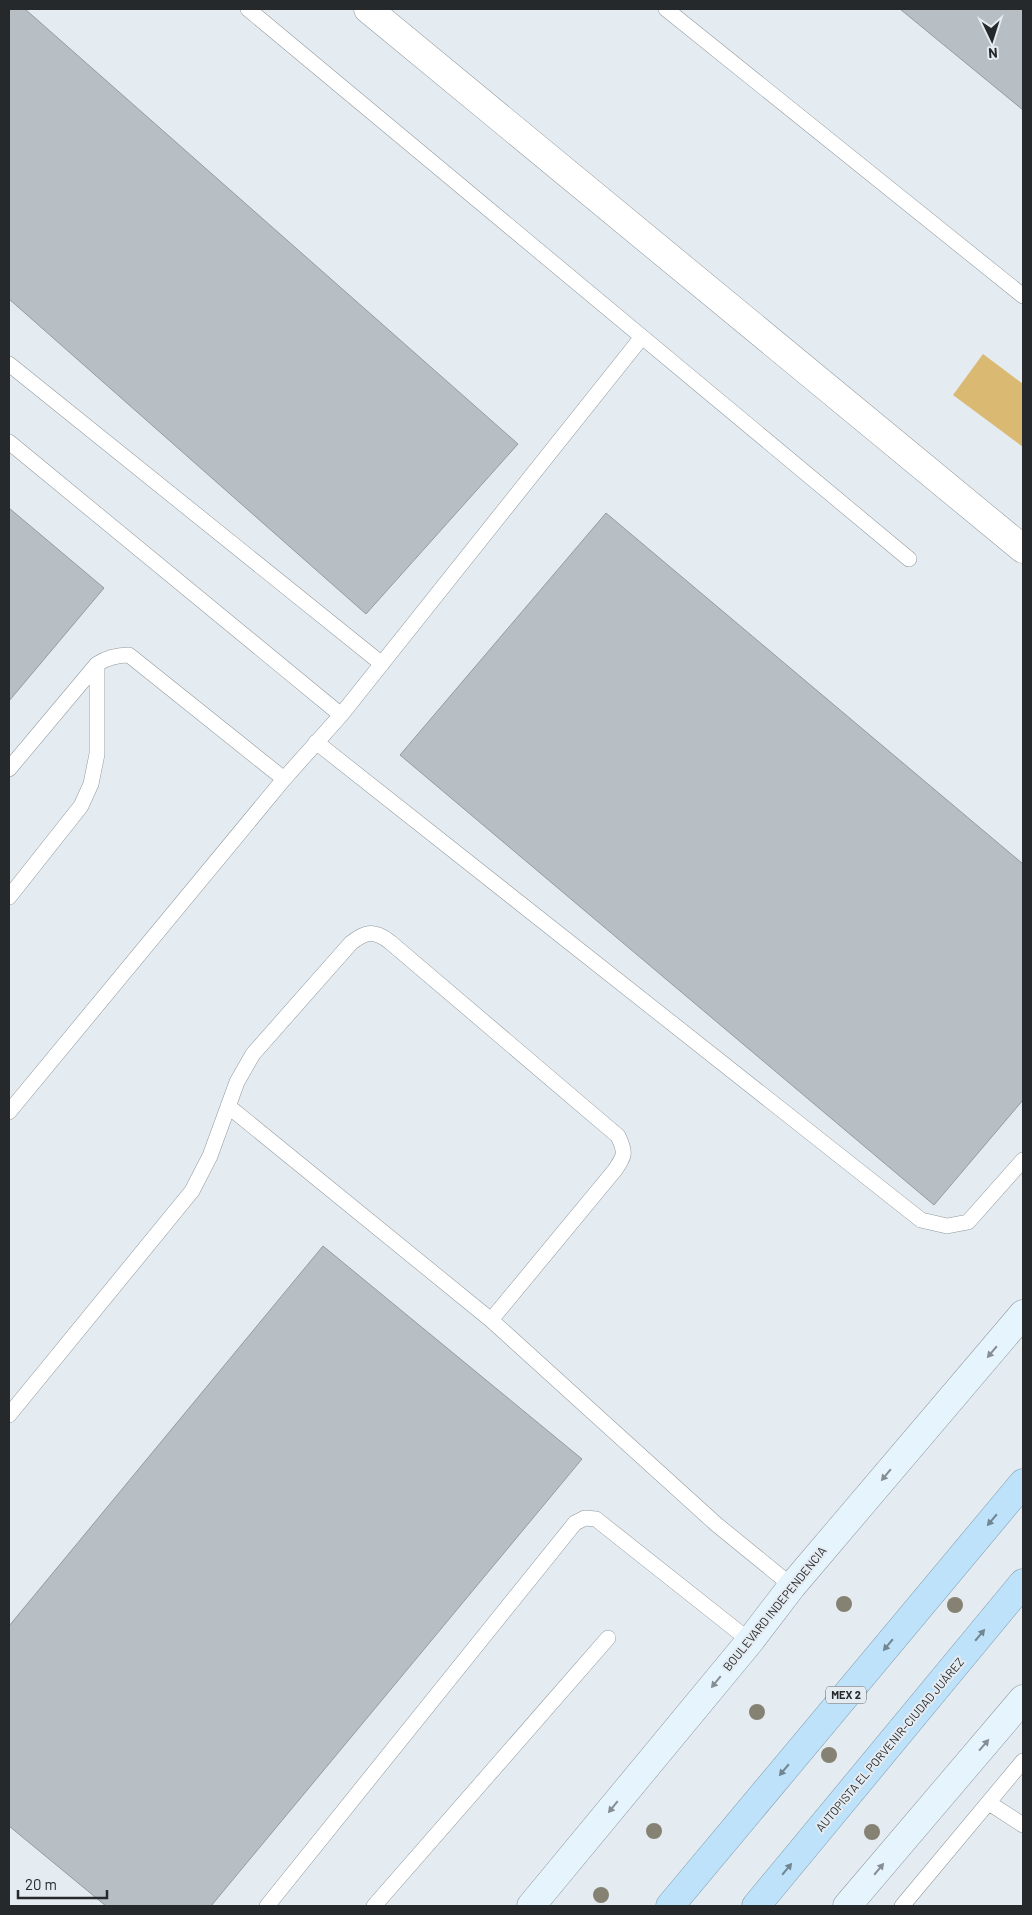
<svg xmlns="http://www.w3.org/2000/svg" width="1032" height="1915" viewBox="0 0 1032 1915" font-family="Barlow,sans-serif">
  <rect width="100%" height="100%" fill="#e4ebf1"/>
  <!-- water -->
  <path fill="#daba72" d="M 983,354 L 1023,384 L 1023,447 L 953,395 Z"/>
  <!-- building -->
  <path fill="#b7bec4" stroke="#949ca1" d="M 9,9 L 25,9 L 518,444 L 366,614 L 9,299 Z
    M 900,9 L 1023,9 L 1023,110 Z
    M 9,508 L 104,588 L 9,701 Z
    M 606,513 L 1023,864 L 1023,1100 L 934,1205 L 400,755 Z
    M 323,1246 L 582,1459 L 211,1906 L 106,1906 L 9,1826 L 9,1626 Z"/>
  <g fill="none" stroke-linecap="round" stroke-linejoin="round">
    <!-- service casing -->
    <g stroke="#91999e" stroke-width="16">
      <path id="service" d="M 248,9 L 909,559
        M 666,9 L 1023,296
        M 9,364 L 382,664
        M 9,442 L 341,715
        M 316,742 L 921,1220 L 947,1226 L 968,1222 L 1023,1160
        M 9,769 L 97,664 C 108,657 117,655 129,655 L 284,779
        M 9,897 L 81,806 L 91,784 L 97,754 L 97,664
        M 228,1106 L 491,1320 L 716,1524 L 792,1586
        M 9,1112 L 284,779 L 341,715 L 642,337
        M 9,1415 L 192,1191 L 210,1156 L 237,1082 L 253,1054 L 351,943 C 366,931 375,930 390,942 L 618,1136 C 626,1153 625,1155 615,1170 L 491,1320
        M 989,1803 L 1023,1825
        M 267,1906 L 575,1523 L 585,1518 L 596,1519 L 750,1641
        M 374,1906 L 608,1638
        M 902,1906 L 1023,1761"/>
    </g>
    <!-- minor casing -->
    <g stroke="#91999e" stroke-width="29">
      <path id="minor" d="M 368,9 L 1023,549"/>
    </g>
    <!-- secondary casing -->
    <g stroke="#91999e" stroke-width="29">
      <path id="secondary" d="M 531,1906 L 750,1641 L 792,1586 L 1023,1314
        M 847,1906 L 1023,1699"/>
    </g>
    <!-- trunk casing -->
    <g stroke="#7e9cb0" stroke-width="29">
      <path id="trunk" d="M 670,1906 L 1023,1483
        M 756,1906 L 1023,1583"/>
    </g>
    <!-- service -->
    <use href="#service" stroke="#fff" stroke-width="15"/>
    <!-- minor -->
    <use href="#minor" stroke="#fff" stroke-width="28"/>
    <!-- secondary -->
    <use href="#secondary" stroke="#e6f4fd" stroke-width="28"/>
    <!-- trunk -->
    <use href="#trunk" stroke="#bee2fa" stroke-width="28"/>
  </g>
  <!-- trees -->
  <g fill="#868273">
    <circle cx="844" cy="1604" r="8"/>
    <circle cx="955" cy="1605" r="8"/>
    <circle cx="757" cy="1712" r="8"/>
    <circle cx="829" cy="1755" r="8"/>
    <circle cx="654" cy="1831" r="8"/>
    <circle cx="872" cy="1832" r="8"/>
    <circle cx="601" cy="1895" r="8"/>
  </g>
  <!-- one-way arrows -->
  <defs><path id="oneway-solid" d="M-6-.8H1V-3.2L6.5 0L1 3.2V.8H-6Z" transform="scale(1.25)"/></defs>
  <g fill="#868e94">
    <use href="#oneway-solid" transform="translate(992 1352) rotate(130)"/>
    <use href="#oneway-solid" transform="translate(886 1475) rotate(130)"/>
    <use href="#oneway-solid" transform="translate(716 1682) rotate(129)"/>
    <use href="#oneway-solid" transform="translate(984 1745) rotate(-49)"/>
    <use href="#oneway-solid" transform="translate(613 1807) rotate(129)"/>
    <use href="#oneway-solid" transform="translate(879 1869) rotate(-50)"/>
  </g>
  <g fill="#728692">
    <use href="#oneway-solid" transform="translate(992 1520) rotate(130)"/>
    <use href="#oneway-solid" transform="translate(980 1635) rotate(-50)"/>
    <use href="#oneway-solid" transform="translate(888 1645) rotate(130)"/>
    <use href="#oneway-solid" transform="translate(784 1770) rotate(130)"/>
    <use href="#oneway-solid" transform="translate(787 1869) rotate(-50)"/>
  </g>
  <g text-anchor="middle" stroke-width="4" stroke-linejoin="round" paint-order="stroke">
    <!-- shield labels -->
    <rect fill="#e4ebf1" stroke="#5f6366" stroke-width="1" x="826" y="1686.5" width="40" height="17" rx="4"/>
    <g font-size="11" font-weight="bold" fill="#26292b">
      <text x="846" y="1699">MEX 2</text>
    </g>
    <!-- street labels -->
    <g font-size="12" fill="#26292b" stroke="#e4ebf1">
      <text transform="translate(775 1609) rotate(-51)" y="4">BOULEVARD INDEPENDENCIA</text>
      <text transform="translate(890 1745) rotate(-50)" y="4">AUTOPISTA EL PORVENIR-CIUDAD JUÁREZ</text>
    </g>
  </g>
  <!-- border -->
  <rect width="1032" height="1915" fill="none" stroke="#26292b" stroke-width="20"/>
  <!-- north arrow -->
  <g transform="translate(992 40) rotate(176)" stroke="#e4ebf1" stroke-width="4" paint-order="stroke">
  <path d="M0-4L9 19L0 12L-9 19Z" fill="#26292b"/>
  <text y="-8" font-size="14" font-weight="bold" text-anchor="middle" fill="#26292b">N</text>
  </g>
  <!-- scale -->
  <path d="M18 1890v8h89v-8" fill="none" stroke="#26292b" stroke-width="2.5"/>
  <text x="25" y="1890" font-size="15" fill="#26292b" stroke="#e4ebf1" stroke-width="4" paint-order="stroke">20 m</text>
</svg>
